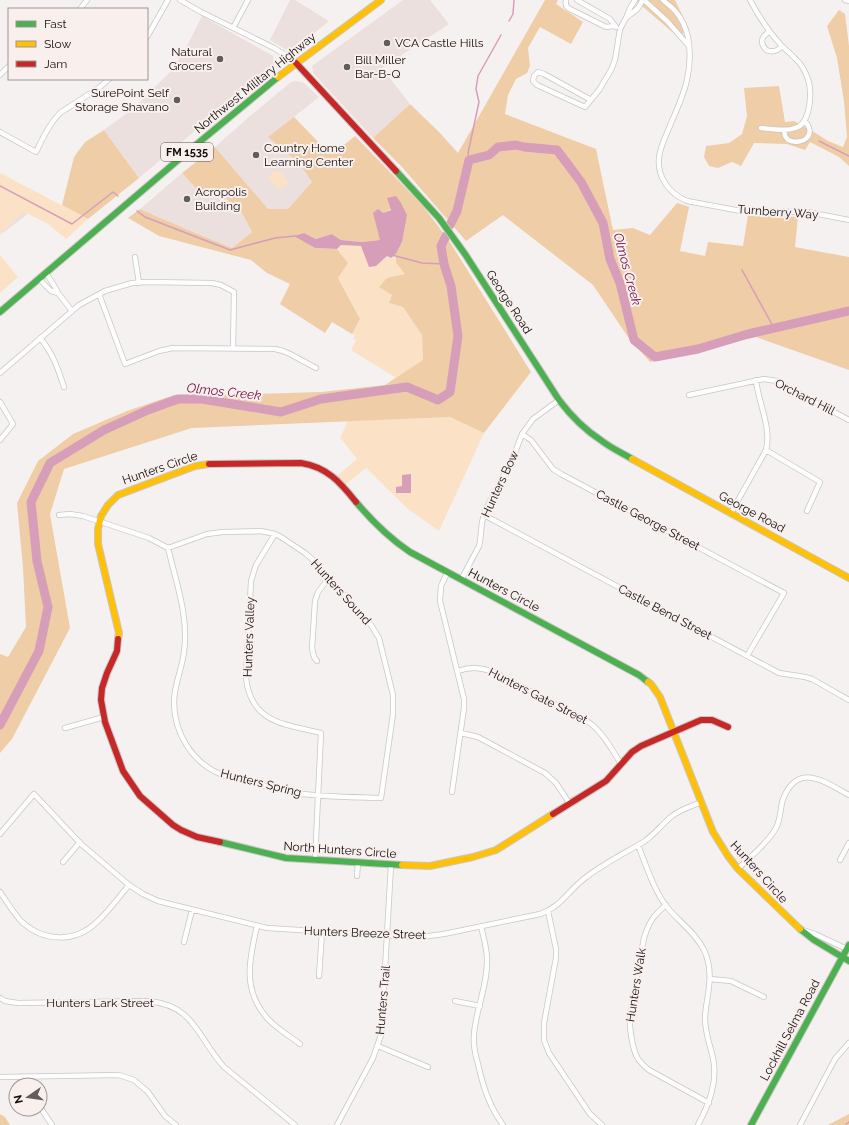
<svg xmlns="http://www.w3.org/2000/svg" width="849" height="1125" viewBox="0 0 849 1125" font-family="Raleway,sans-serif">
  <rect width="100%" height="100%" fill="#f6f1f1"/>
  <!-- built -->
  <path fill="#ebe0de" d="M 290,0 L 295,0 L 329,21 L 296,48 L 292,50 L 287,50 L 270,40 Z
    M 403,0 L 430,0 L 449,24 L 382,68 L 410,104 L 373,138 L 313,73 L 312,66 Z
    M 202,16 L 273,56 L 274,60 L 274,64 L 139,178 L 104,130 L 135,107 L 173,69 L 190,40 Z
    M 296,81 L 304,83 L 319,97 L 269,137 L 299,163 L 312,182 L 288,209 L 268,209 L 215,147 L 250,116 L 291,82 Z
    M 182,173 L 204,197 L 220,193 L 242,213 L 252,232 L 232,248 L 197,233 L 169,222 L 140,209 Z
    M 0,198 L 28,214 L 0,235 Z"/>
  <!-- green -->
  <path fill="#fbe2c7" d="M 273,172 L 281,172 L 288,183 L 285,188 L 277,188 L 268,177 Z
    M 0,173 L 88,219 L 66,239 L 48,224 L 24,212 L 0,234 Z
    M 341,245 L 362,246 L 365,253 L 376,266 L 387,256 L 391,258 L 396,254 L 396,263 L 405,274 L 387,278 L 392,295 L 389,303 L 403,307 L 422,335 L 423,360 L 396,378 L 351,350 L 356,340 L 353,339 L 355,335 L 352,334 L 360,319 L 338,278 L 348,263 L 337,249 Z
    M 0,255 L 18,277 L 0,293 Z
    M 450,417 L 484,433 L 439,531 L 408,509 L 366,468 L 345,485 L 337,476 L 357,459 L 340,438 L 348,421 Z"/>
  <!-- forest -->
  <path fill="#efcda6" d="M 545,0 L 558,0 L 556,4 L 583,22 L 571,44 L 540,27 L 528,48 L 530,66 L 527,73 L 516,79 L 508,95 L 505,114 L 596,149 L 613,230 L 633,228 L 650,235 L 677,203 L 689,207 L 680,251 L 705,256 L 708,242 L 743,246 L 748,215 L 798,217 L 795,247 L 849,257 L 849,370 L 756,337 L 650,362 L 628,337 L 593,285 L 503,215 L 466,241 L 402,167 L 373,138 L 410,104 L 439,132 L 458,153 Z
    M 635,0 L 675,0 L 689,29 L 678,37 Z
    M 839,10 L 845,14 L 849,46 L 849,166 L 839,157 L 810,142 L 805,150 L 787,144 L 754,143 L 741,166 L 732,162 L 718,168 L 709,166 L 704,157 L 706,146 L 729,143 L 742,134 L 747,116 L 744,88 L 779,86 L 785,122 L 794,121 L 814,132 L 828,141 L 843,147 L 847,137 L 844,101 L 837,58 L 827,26 Z
    M 294,117 L 328,152 L 334,153 L 355,136 L 422,205 L 448,239 L 531,372 L 484,433 L 450,417 L 192,428 L 64,469 L 50,514 L 70,628 L 12,739 L 0,753 L 0,654 L 8,657 L 26,627 L 23,568 L 17,503 L 38,461 L 73,434 L 127,411 L 174,395 L 255,394 L 321,392 L 385,385 L 423,360 L 422,335 L 403,307 L 389,303 L 392,295 L 379,287 L 387,278 L 405,274 L 396,263 L 396,254 L 402,242 L 391,209 L 383,213 L 380,240 L 362,242 L 341,240 L 332,234 L 316,239 L 304,233 L 295,236 L 315,248 L 337,249 L 348,263 L 338,278 L 360,319 L 352,334 L 332,322 L 325,333 L 280,304 L 290,284 L 267,273 L 251,260 L 159,236 L 128,218 L 140,209 C 171,223 202,235 232,248 L 252,232 L 242,213 L 220,193 L 204,197 L 182,173 L 215,147 L 268,209 L 288,209 L 312,182 L 299,163 L 268,137 Z
    M 104,130 L 139,178 L 88,219 L 62,205 L 74,157 L 85,142 Z
    M 0,1114 L 5,1117 L 10,1125 L 0,1125 Z
    M 849,1114 L 849,1125 L 828,1125 Z"/>
  <!-- water -->
  <path fill="#d79eb9" d="M 396,196 L 401,203 L 407,215 L 402,242 L 396,254 L 391,258 L 387,256 L 376,266 L 369,267 L 361,246 L 341,245 L 337,249 L 315,248 L 294,236 L 304,233 L 316,239 L 332,234 L 341,240 L 362,242 L 380,240 L 373,213 L 378,209 L 383,213 L 391,210 L 387,198 Z
    M 411,474 L 411,493 L 396,493 L 396,487 L 402,486 L 402,475 Z"/>
  <g fill="none" stroke-linecap="round" stroke-linejoin="round">
    <!-- stream -->
    <path stroke="#d79eb9" stroke-width="1.5" d="M 509,21 L 513,14 L 514,0
      M 819,141 L 849,156
      M 469,160 L 468,153 L 479,102 L 476,89 L 478,76 L 501,35
      M 0,186 L 72,224 L 113,192 L 118,196
      M 137,211 L 145,217 L 230,250 L 275,238 L 295,236
      M 392,255 L 422,263 L 444,264
      M 742,270 L 774,328
      M 846,1124 L 849,1122"/>
    <!-- river -->
    <path stroke="#d79eb9" stroke-width="9" d="M 450,225 L 457,211 L 469,160 L 489,155 L 498,147 L 516,145 L 524,147 L 557,150 L 581,182 L 603,223 L 610,259 L 620,283 L 634,340 L 655,357 L 698,349 L 748,334 L 849,311
      M 0,725 L 39,651 L 48,607 L 37,561 L 31,502 L 50,463 L 104,430 L 148,410 L 178,399 L 202,399 L 281,412 L 321,399 L 407,387 L 438,400 L 450,392 L 458,336 L 451,286 L 444,264 L 441,246 L 446,236"/>
    <!-- street casing -->
    <g stroke="#c9c6c6" stroke-width="6">
      <path id="street" d="M 180,0 L 201,12 L 274,48 L 285,55 L 296,63
        M 566,0 C 565,4 566,7 570,9 L 606,27 L 614,26
        M 577,0 L 610,19 L 616,27
        M 644,0 L 667,21 L 689,46
        M 663,0 C 667,4 673,8 676,12 C 682,19 686,29 688,37 C 694,70 684,94 671,123 C 667,134 660,146 659,158 C 657,178 670,194 687,201 L 741,211 L 808,212 L 849,220
        M 750,0 C 759,17 769,32 781,45 C 788,52 796,58 801,65 C 804,69 806,74 808,79 C 812,91 811,120 798,127 C 787,132 772,129 761,128
        M 845,0 L 849,1
        M 80,9 L 87,0
        M 626,18 C 632,13 641,8 642,0
        M 233,28 L 248,0
        M 769,31 C 768,33 766,34 764,36 C 759,43 765,53 774,51 C 777,51 780,48 782,46
        M 147,37 L 168,0
        M 0,75 L 9,66
        M 591,100 L 544,74 L 538,72 L 534,76 L 533,81 L 537,85 L 585,107 L 599,90 L 611,70 L 615,60 L 620,29 L 626,18 L 630,8 L 635,0
        M 784,130 L 785,136 L 788,140 C 803,146 817,135 805,121
        M 0,132 L 36,152 C 43,138 49,124 60,113 L 100,87 L 109,79
        M 135,257 L 139,283
        M 46,273 L 55,287 L 58,293 L 72,311
        M 39,279 L 51,291 L 58,293
        M 99,294 L 125,364 L 159,351 L 173,348 L 275,349 L 283,351 L 290,354 L 316,368
        M 40,338 C 53,353 58,369 64,387
        M 0,373 L 79,305 L 105,291 L 132,283 L 146,282 L 212,283 L 221,285 L 234,292 L 233,349
        M 689,395 L 764,379 L 777,381 L 784,385 L 849,420
        M 0,402 L 13,424 L 0,440
        M 522,434 L 531,440 L 553,469 L 561,474 L 784,593 L 747,656
        M 766,450 L 820,482 L 807,511
        M 731,513 L 766,450 C 772,428 758,402 756,380
        M 59,515 L 70,514 L 83,516 L 149,538 L 168,548
        M 484,515 L 779,673 L 805,677 L 812,679 L 849,700
        M 261,531 L 275,534 L 281,537 L 305,553 L 312,559 L 371,625 L 379,638 L 393,695 L 393,714 L 381,798 C 350,797 318,797 288,792 C 278,790 268,787 258,784 C 246,781 233,780 220,774 C 192,762 174,733 174,702 C 174,685 182,669 184,652 C 189,617 176,582 168,548 L 207,534 L 223,532 Z
        M 275,534 L 256,565 L 251,581 L 246,678 C 251,723 284,724 321,733 L 315,861
        M 447,573 L 441,586 L 440,601 L 464,699 L 464,708 L 452,792
        M 461,580 L 479,546 L 480,542 L 482,522 L 486,509 L 513,458 L 522,434 L 533,419 L 559,400
        M 317,661 L 314,657 L 312,648 L 315,601 L 318,592 L 329,578
        M 458,671 C 472,666 483,668 496,673 L 590,723 C 604,734 612,750 621,764
        M 65,728 L 104,717
        M 461,733 L 478,737 L 545,773 L 556,783 L 570,804
        M 0,834 L 34,794 L 81,844 L 129,885 L 143,894 L 158,901 L 267,928 L 413,937 L 429,936 L 444,934 L 540,914 C 561,907 568,891 585,878 C 603,864 625,853 645,841 C 655,834 662,824 672,816 C 681,809 692,806 702,802
        M 638,845 C 646,865 653,888 666,906 C 678,921 695,932 704,950 C 712,967 710,983 707,1001 C 706,1007 705,1013 705,1019 C 705,1032 710,1045 713,1058 C 718,1082 709,1104 698,1125
        M 840,860 L 849,843
        M 63,862 L 80,842
        M 738,869 C 749,858 769,842 776,828 C 781,819 780,808 783,799 C 798,761 825,782 849,795
        M 357,876 L 358,863
        M 0,892 C 7,902 14,914 22,922 C 44,942 75,943 97,922 C 109,911 119,897 129,885
        M 666,905 C 653,916 649,922 644,938 L 630,1015 C 629,1027 632,1048 638,1059 C 641,1063 645,1067 649,1070 L 709,1103
        M 548,911 L 556,949 L 556,958 L 544,1023 L 544,1040 L 549,1053 L 590,1114 L 602,1125
        M 257,926 C 249,960 242,991 268,1019 C 277,1029 290,1036 300,1044
        M 481,926 C 483,936 487,948 487,959 C 488,984 476,1009 474,1034 C 473,1044 475,1054 478,1064 C 483,1086 489,1106 503,1125
        M 803,930 L 815,934 L 849,950
        M 184,942 L 192,910
        M 319,976 L 322,932
        M 710,979 L 731,981 L 764,997
        M 0,998 L 5,1001 L 18,1003 L 149,1001 C 195,1006 197,1037 224,1067 L 295,1125
        M 455,1001 L 480,1006
        M 378,1046 L 428,1067
        M 0,1077 L 119,1075 L 134,1080 L 148,1092 L 165,1116 L 176,1125
        M 34,1077 L 34,1085
        M 40,1107 L 52,1125
        M 337,1125 L 373,1058 L 381,1035 L 382,1022 L 391,865
        M 800,1125 L 835,1059 L 849,1043"/>
    </g>
    <!-- fast casing -->
    <g stroke="#c9c6c6" stroke-width="8">
      <path id="fast" d="M 396,171 L 439,218 L 465,254 L 559,400 C 571,416 585,430 602,441 C 611,448 622,453 632,459
        M 0,312 L 191,149 L 278,77
        M 356,502 C 372,521 389,538 410,552 L 639,675 L 648,682
        M 220,842 L 286,858 L 402,865
        M 800,929 L 814,940 L 849,961
        M 751,1125 L 849,945"/>
    </g>
    <!-- slow casing -->
    <g stroke="#c9c6c6" stroke-width="8">
      <path id="slow" d="M 278,77 L 381,0
        M 632,459 L 849,578
        M 118,639 L 119,633 L 98,544 L 98,529 L 101,516 L 108,505 L 118,495 L 195,466 L 209,464
        M 648,682 L 651,684 L 660,697 L 713,832 L 728,856 L 738,869 L 800,929
        M 402,865 L 430,866 L 473,857 L 496,850 L 553,814"/>
    </g>
    <!-- jam casing -->
    <g stroke="#c9c6c6" stroke-width="8">
      <path id="jam" d="M 296,63 L 396,171
        M 209,464 L 301,463 C 327,467 340,482 356,502
        M 118,639 L 117,651 L 107,673 L 102,688 L 101,700 L 105,722 L 123,771 L 140,796 L 173,825 L 181,830 L 197,837 L 220,842
        M 553,814 L 606,781 L 632,752 L 641,746 L 701,720 L 712,720 L 728,727"/>
    </g>
    <!-- street -->
    <use href="#street" stroke="#fefdfd" stroke-width="4.5"/>
    <!-- fast -->
    <use href="#fast" stroke="#4caf50" stroke-width="6"/>
    <!-- slow -->
    <use href="#slow" stroke="#ffc107" stroke-width="6"/>
    <!-- jam -->
    <use href="#jam" stroke="#c62828" stroke-width="6"/>
  </g>
  <!-- markers -->
  <g fill="#615d5d" stroke="#f9f0ee" stroke-width="1.5">
    <circle cx="387" cy="43" r="4"/>
    <circle cx="220" cy="59" r="4"/>
    <circle cx="347" cy="67" r="4"/>
    <circle cx="177" cy="100" r="4"/>
    <circle cx="256" cy="155" r="4"/>
    <circle cx="187" cy="199" r="4"/>
  </g>
  <g text-anchor="middle" stroke-width="4" stroke-linejoin="round" paint-order="stroke">
    <!-- shield labels -->
    <rect fill="#f9f0ee" stroke="#575251" stroke-width="1" x="161" y="143" width="52" height="18" rx="3"/>
    <g font-size="11" font-weight="bold" fill="#110e0e">
      <text x="187" y="156">FM 1535</text>
    </g>
    <!-- poi labels -->
    <g font-size="12" fill="#110e0e" stroke="#f9f0ee" text-anchor="start">
      <text x="395" y="47">VCA Castle Hills</text>
      <text x="212" y="56" text-anchor="end">Natural<tspan x="212" dy="14">Grocers</tspan></text>
      <text x="355" y="64">Bill Miller<tspan x="355" dy="14">Bar-B-Q</tspan></text>
      <text x="169" y="97" text-anchor="end">SurePoint Self<tspan x="169" dy="14">Storage Shavano</tspan></text>
      <text x="264" y="152">Country Home<tspan x="264" dy="14">Learning Center</tspan></text>
      <text x="195" y="196">Acropolis<tspan x="195" dy="14">Building</tspan></text>
    </g>
    <!-- street labels -->
    <g font-size="12" fill="#110e0e" stroke="#f9f0ee">
      <text transform="translate(255 83) rotate(-39)" y="4">Northwest Military Highway</text>
      <text transform="translate(778 212) rotate(4)" y="4">Turnberry Way</text>
      <text transform="translate(509 302) rotate(57)" y="4">George Road</text>
      <text transform="translate(805 397) rotate(27)" y="4">Orchard Hill</text>
      <text transform="translate(160 468) rotate(-19)" y="4">Hunters Circle</text>
      <text transform="translate(500 484) rotate(-65)" y="4">Hunters Bow</text>
      <text transform="translate(752 512) rotate(28)" y="4">George Road</text>
      <text transform="translate(648 520) rotate(28)" y="4">Castle George Street</text>
      <text transform="translate(504 590) rotate(28)" y="4">Hunters Circle</text>
      <text transform="translate(341 592) rotate(48)" y="4">Hunters Sound</text>
      <text transform="translate(665 612) rotate(28)" y="4">Castle Bend Street</text>
      <text transform="translate(249 637) rotate(-88)" y="4">Hunters Valley</text>
      <text transform="translate(538 696) rotate(27)" y="4">Hunters Gate Street</text>
      <text transform="translate(261 783) rotate(14)" y="4">Hunters Spring</text>
      <text transform="translate(340 850) rotate(4)" y="4">North Hunters Circle</text>
      <text transform="translate(759 872) rotate(48)" y="4">Hunters Circle</text>
      <text transform="translate(365 933) rotate(2)" y="4">Hunters Breeze Street</text>
      <text transform="translate(636 985) rotate(-81)" y="4">Hunters Walk</text>
      <text transform="translate(383 1000) rotate(-85)" y="4">Hunters Trail</text>
      <text x="100" y="1007">Hunters Lark Street</text>
      <text transform="translate(790 1030) rotate(-62)" y="4">Lockhill Selma Road</text>
    </g>
    <!-- water labels -->
    <g font-size="13" font-style="italic" fill="#6f0e49" stroke="#f9f0ee">
      <text transform="translate(628 269) rotate(75)" y="5">Olmos Creek</text>
      <text transform="translate(224 391) rotate(6)" y="5">Olmos Creek</text>
    </g>
  </g>
  <!-- legend -->
  <rect x="8" y="8" width="140" height="72" fill="#f9f0ee" stroke="#9c9694"/>
  <rect x="16" y="21" width="20" height="6" fill="#4caf50" stroke="#9c9694"/>
  <text x="44" y="28" font-size="12" fill="#110e0e">Fast</text>
  <rect x="16" y="41" width="20" height="6" fill="#ffc107" stroke="#9c9694"/>
  <text x="44" y="48" font-size="12" fill="#110e0e">Slow</text>
  <rect x="16" y="61" width="20" height="6" fill="#c62828" stroke="#9c9694"/>
  <text x="44" y="68" font-size="12" fill="#110e0e">Jam</text>
  <!-- north arrow -->
  <g transform="translate(28 1097) rotate(257)"><circle r="19" fill="#f9f0ee" stroke="#9c9694"/>
  <path d="M0-3L7 15L0 10L-7 15Z" fill="#615d5d"/>
  <text y="-6" font-size="11" font-weight="bold" text-anchor="middle" fill="#110e0e">N</text>
  </g>
</svg>
